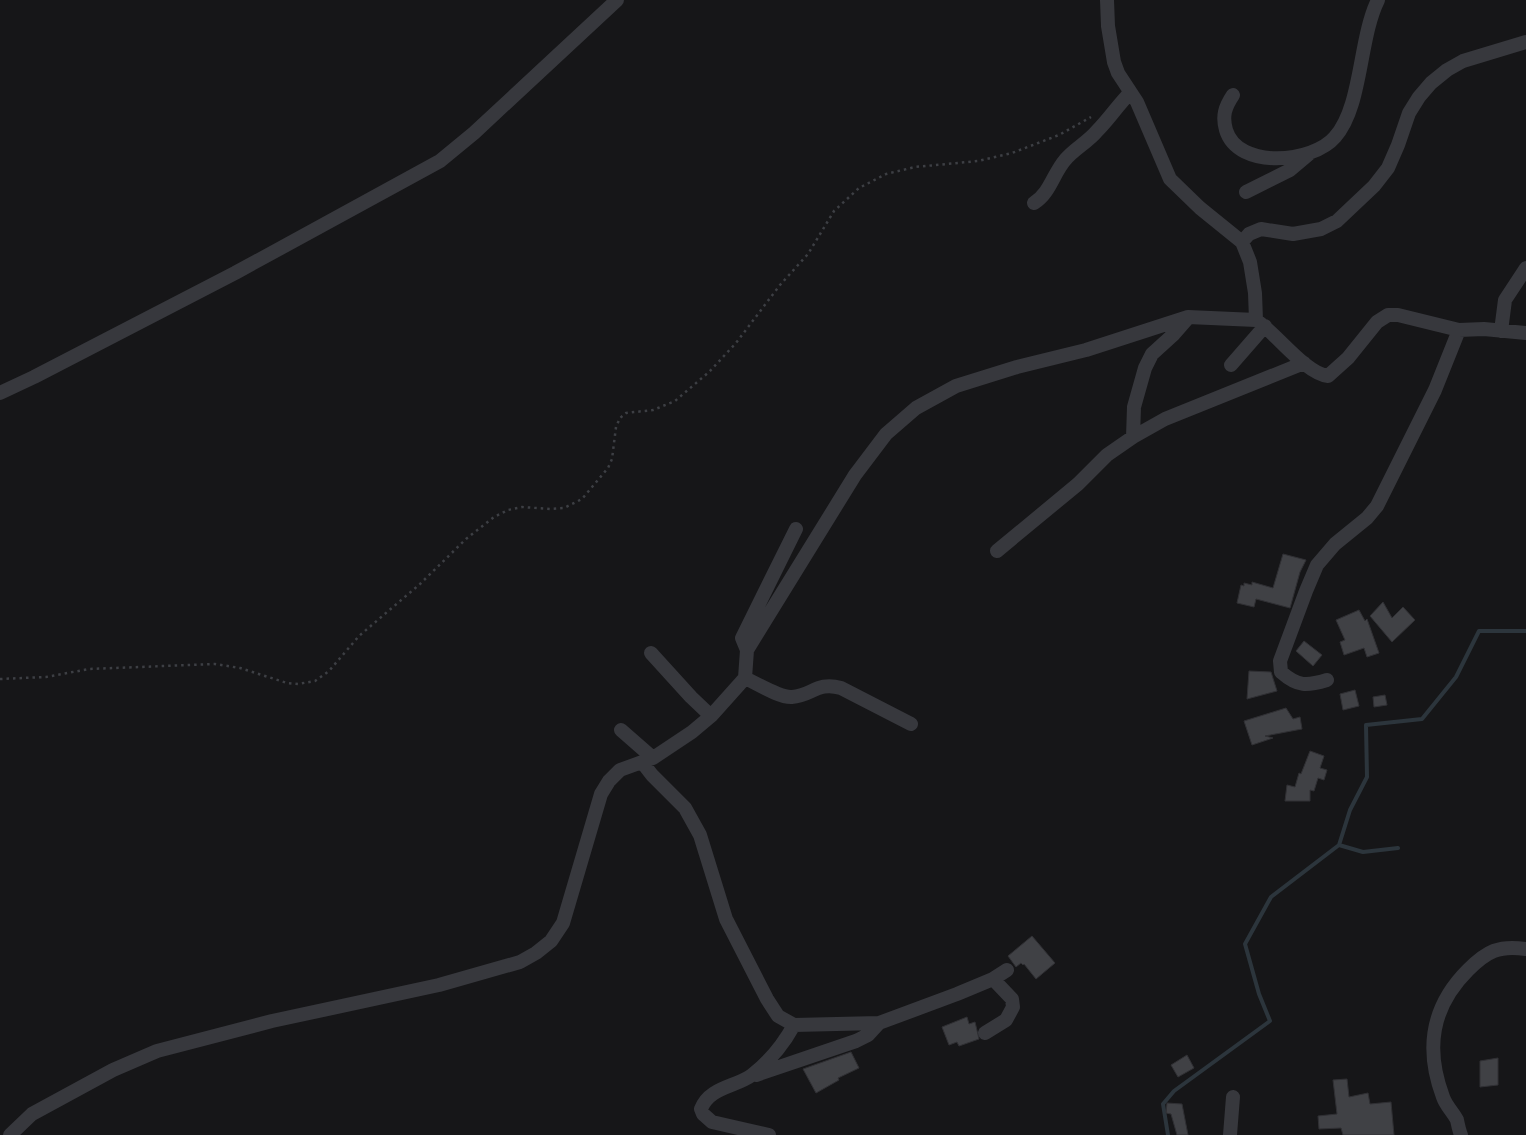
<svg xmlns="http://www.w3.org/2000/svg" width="1526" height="1135" viewBox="0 0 1526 1135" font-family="Raleway,sans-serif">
  <rect width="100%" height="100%" fill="#161618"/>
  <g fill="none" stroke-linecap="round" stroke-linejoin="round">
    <!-- stream -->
    <path stroke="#2c353c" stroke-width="4" d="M 1339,845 L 1350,810 L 1367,777 L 1366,725 L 1422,719 L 1456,677 L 1479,631 L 1526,631
      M 1168,1135 L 1163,1104 L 1174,1091 L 1270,1021 L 1259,994 L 1245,944 L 1271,897 L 1339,845 L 1363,852 L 1398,848"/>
  </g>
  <!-- building -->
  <path fill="#404145" stroke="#303034" d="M 1283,554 L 1306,560 L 1300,572 L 1290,608 L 1256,599 L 1254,607 L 1237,603 L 1241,585 L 1244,586 L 1244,583 L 1252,585 L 1252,582 L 1273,588 Z
    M 1383,602 L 1392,618 L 1403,607 L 1415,620 L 1392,642 L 1370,616 Z
    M 1359,610 L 1365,621 L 1367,619 L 1379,653 L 1367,657 L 1364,648 L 1344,655 L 1340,642 L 1345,640 L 1336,620 Z
    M 1304,641 L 1322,655 L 1313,666 L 1296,651 Z
    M 1249,671 L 1271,672 L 1277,691 L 1247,699 Z
    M 1355,690 L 1359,706 L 1343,710 L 1340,694 Z
    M 1385,695 L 1387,705 L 1374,707 L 1373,697 Z
    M 1286,708 L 1293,719 L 1300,717 L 1302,729 L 1265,736 L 1273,738 L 1252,745 L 1244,721 Z
    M 1310,751 L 1324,756 L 1320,768 L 1327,770 L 1324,780 L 1318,778 L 1314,791 L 1310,790 L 1310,801 L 1285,801 L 1287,785 L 1295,787 L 1299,773 L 1301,774 Z
    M 1032,936 L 1055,963 L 1036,979 L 1024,964 L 1023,965 L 1021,963 L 1016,967 L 1008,956 Z
    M 967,1017 L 969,1024 L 975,1022 L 979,1039 L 959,1046 L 957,1042 L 949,1045 L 942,1027 Z
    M 851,1052 L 859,1068 L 838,1078 L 839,1080 L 816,1093 L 803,1069 Z
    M 1187,1055 L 1194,1068 L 1178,1077 L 1171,1065 Z
    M 1498,1058 L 1498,1085 L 1480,1087 L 1480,1061 Z
    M 1347,1079 L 1349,1097 L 1368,1093 L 1370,1104 L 1391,1102 L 1394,1135 L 1343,1135 L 1341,1128 L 1319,1129 L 1318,1116 L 1337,1114 L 1333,1080 Z
    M 1167,1103 L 1182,1104 L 1188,1135 L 1177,1135 L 1171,1114 L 1166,1113 Z"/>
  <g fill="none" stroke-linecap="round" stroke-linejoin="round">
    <!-- path -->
    <path stroke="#3d3f44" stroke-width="2.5" stroke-dasharray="2.5 4" stroke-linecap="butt" d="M 0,679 L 46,677 L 89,669 L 215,664 L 240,668 L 287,683 L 298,684 L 315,681 L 329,671 L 359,636 L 420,584 L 466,539 L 494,517 L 508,510 L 522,507 L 550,509 L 564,508 L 582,499 L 608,468 L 612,459 L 616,427 L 620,418 L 626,413 L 653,410 L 675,401 L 709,372 L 736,343 L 780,285 L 808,254 L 834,211 L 859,188 L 886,174 L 915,167 L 978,161 L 1012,153 L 1059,135 L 1091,117"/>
    <!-- minor -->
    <path stroke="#37383d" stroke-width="14" d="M 1107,0 L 1108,26 L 1114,62 L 1118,73 L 1137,102 L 1170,179 L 1200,208 L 1242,242 L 1250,262 L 1255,293 L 1256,320
      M 1233,95 C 1225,107 1222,116 1226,130 C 1238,170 1313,163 1335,137 C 1362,107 1359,38 1378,0
      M 1246,192 L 1290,170 L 1309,154
      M 1034,203 C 1050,193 1053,174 1065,160 C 1074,149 1088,142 1097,131 C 1109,119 1118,105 1130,93
      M 1242,242 L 1249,234 L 1261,229 L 1293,234 L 1321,229 L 1337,221 L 1374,186 L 1388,168 L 1398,145 L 1409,113 L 1419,97 L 1431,83 L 1447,70 L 1463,61 L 1526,42
      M 1501,331 L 1505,300 L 1526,268
      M 1231,365 L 1265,326
      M 0,393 L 34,377 L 235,273 L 440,161 L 474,133 L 617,0
      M 1133,437 L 1134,407 L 1145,368 L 1152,354 L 1174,334 L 1188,318
      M 997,551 L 1078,484 L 1107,455 L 1133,437 L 1165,419 L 1304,363
      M 747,650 L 742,638 L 796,529
      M 651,653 L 691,697 L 711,716
      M 745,678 C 756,683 780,698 792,697 C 812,696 817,681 841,688 L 911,724
      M 1327,680 C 1307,686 1298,687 1281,672 L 1280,661 L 1306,591 L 1317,565 L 1335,544 L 1367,518 L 1377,506 L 1435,390 L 1459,330
      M 621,730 L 653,758
      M 642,762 L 652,775 L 685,808 L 700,835 L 726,919 L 767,999 L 778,1016 L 794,1025 L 879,1023 L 957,994 L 993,979 L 1007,970
      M 985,1033 L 1006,1020 L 1013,1007 L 1012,999 L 993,979
      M 756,1075 L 856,1041 L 868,1035 L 879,1023
      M 10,1135 L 32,1114 L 113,1070 L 157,1051 L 272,1021 L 439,985 L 520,962 L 536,953 L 551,941 L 563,923 L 601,794 L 609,781 L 620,770 L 653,758 L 692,732 L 711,716 L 745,678 L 747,650 L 855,475 L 886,434 L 916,408 L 956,386 L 1017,367 L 1086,350 L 1188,317 L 1256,320 C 1276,333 1306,374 1328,376 L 1348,358 L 1377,322 L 1388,315 L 1398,315 L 1459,330 L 1484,329 L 1526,333
      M 769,1135 L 712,1122 L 703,1114 L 701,1109 C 709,1087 736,1087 752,1075 C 770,1061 783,1045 794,1025
      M 1230,1135 L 1233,1097
      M 1461,1135 C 1459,1130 1458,1125 1457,1120 C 1453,1112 1446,1106 1443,1097 C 1425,1049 1431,1007 1468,970 C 1487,951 1499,945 1526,949"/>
  </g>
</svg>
